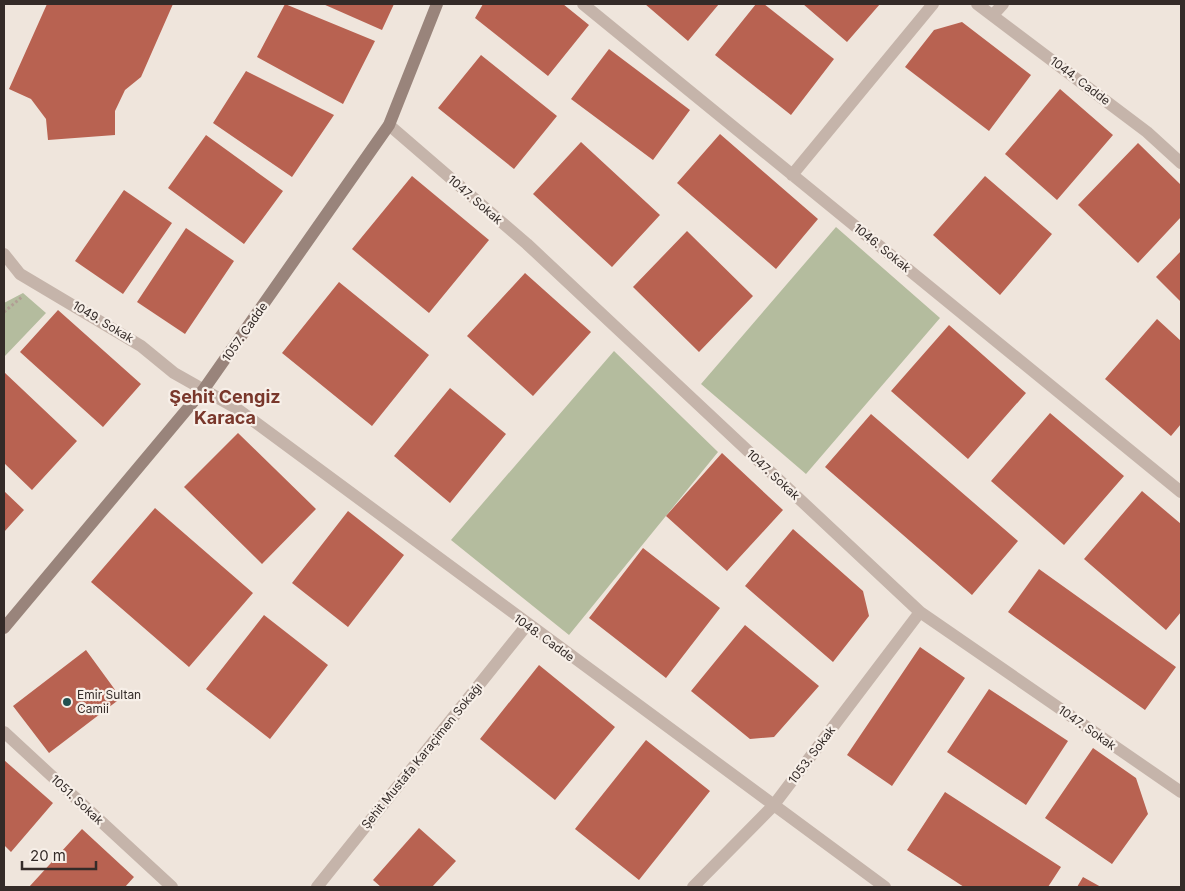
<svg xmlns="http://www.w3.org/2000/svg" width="1185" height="891" viewBox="0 0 1185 891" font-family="Inter,sans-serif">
  <rect width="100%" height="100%" fill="#efe5dc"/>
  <!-- green -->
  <path fill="#b4bc9e" d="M 836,227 L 940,318 L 806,474 L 701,384 Z
    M 23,293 L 46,313 L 4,357 L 4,303 Z
    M 614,351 L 718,452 L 569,635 L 451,540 Z"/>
  <!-- building -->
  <path fill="#b86251" d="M 47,4 L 173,4 L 141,77 L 125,90 L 115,111 L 115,135 L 48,140 L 46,119 L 31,99 L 9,89 Z
    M 285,4 L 375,41 L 343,104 L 257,57 Z
    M 323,4 L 394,4 L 382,30 Z
    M 483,4 L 563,4 L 589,25 L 548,76 L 475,18 Z
    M 645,4 L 719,4 L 688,41 Z
    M 756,4 L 764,4 L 834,59 L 791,115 L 715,55 Z
    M 803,4 L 880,4 L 847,42 Z
    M 962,22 L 1031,75 L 989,131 L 905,67 L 934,30 Z
    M 609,49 L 690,110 L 653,160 L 571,99 Z
    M 481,55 L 557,116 L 514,169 L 438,108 Z
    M 246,71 L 334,115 L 292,177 L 213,123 Z
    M 1060,89 L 1113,135 L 1057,200 L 1005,154 Z
    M 720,134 L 818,219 L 776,269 L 677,183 Z
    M 206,135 L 283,191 L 244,244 L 168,188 Z
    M 581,142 L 660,215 L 612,267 L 533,194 Z
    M 1138,143 L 1181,185 L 1181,217 L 1138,263 L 1078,205 Z
    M 412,176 L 489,240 L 429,313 L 352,249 Z
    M 985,176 L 1052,234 L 1000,295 L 933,235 Z
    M 124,190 L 172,223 L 123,294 L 75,261 Z
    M 186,228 L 234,261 L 185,334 L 137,302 Z
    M 687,231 L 753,296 L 699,352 L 633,287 Z
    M 1181,251 L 1181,302 L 1156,277 Z
    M 525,273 L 591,332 L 533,396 L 467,336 Z
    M 339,282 L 429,355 L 372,426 L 282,353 Z
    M 58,310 L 141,384 L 103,427 L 20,352 Z
    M 1157,319 L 1181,341 L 1181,424 L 1171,436 L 1105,379 Z
    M 949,325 L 1026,393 L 968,459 L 891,391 Z
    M 4,372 L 77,441 L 32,490 L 4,463 Z
    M 450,388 L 506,434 L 450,503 L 394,456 Z
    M 1050,413 L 1124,476 L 1064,545 L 991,481 Z
    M 871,414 L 1018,541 L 972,595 L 825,467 Z
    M 238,433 L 316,509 L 262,564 L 184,487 Z
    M 722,453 L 783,510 L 727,571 L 666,516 Z
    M 4,491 L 24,510 L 4,532 Z
    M 1142,491 L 1181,524 L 1181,612 L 1166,630 L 1084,559 Z
    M 155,508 L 253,593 L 189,667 L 91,582 Z
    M 348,511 L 404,555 L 348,627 L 292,583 Z
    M 793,529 L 863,591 L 869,616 L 833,662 L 745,586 Z
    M 643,548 L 720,608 L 666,678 L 589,618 Z
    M 1039,569 L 1176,667 L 1145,710 L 1008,612 Z
    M 264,615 L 328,665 L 270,739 L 206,689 Z
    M 745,625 L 819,686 L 774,737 L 750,739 L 691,691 Z
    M 920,647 L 965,678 L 892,786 L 847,755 Z
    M 86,650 L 121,698 L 49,753 L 13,706 Z
    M 539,665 L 615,727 L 555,800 L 480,739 Z
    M 989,689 L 1068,741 L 1026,805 L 947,752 Z
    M 646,740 L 710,791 L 639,880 L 575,829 Z
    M 1093,748 L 1136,778 L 1148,814 L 1112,864 L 1045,818 Z
    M 4,760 L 53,803 L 11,852 L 4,845 Z
    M 945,792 L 1061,867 L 1048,887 L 964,887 L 907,850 Z
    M 419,828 L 456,861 L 432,887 L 381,887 L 373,880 Z
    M 82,829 L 134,877 L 125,887 L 29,887 Z
    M 1083,877 L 1101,887 L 1077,887 Z"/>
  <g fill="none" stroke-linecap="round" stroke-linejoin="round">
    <!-- path -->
    <path stroke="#b19e94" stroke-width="3" stroke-dasharray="2.5 2.5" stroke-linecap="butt" d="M 4,312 L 23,296"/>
    <!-- street -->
    <path stroke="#c5b4aa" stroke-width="12" d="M 583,4 L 1181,492
      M 977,4 L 1147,132 L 1181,163
      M 993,15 L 1003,4
      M 389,125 L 527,244 L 920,612 L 1181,792
      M 792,175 L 933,4
      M 4,254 L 20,274 L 141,346 L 174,373 L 236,408 L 885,887
      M 4,732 L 172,887
      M 317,887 L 527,625
      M 693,887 L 773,806 L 920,612"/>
    <!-- secondary -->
    <path stroke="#99847b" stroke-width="12" d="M 4,628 L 204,389 L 389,125 L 437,4"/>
  </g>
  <!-- markers -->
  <circle fill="#235050" stroke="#f7efe8" stroke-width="2" cx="67" cy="702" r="5"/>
  <g text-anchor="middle" stroke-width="4.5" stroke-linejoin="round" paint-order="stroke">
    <!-- street labels -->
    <g font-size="12" fill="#342b28" stroke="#f7efe8">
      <text transform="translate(1080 81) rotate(37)" y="4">1044. Cadde</text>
      <text transform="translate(475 200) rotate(41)" y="4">1047. Sokak</text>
      <text transform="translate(882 248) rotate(39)" y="4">1046. Sokak</text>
      <text transform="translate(103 322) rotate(31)" y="4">1049. Sokak</text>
      <text transform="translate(245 332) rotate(-55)" y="4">1057. Cadde</text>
      <text transform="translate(773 475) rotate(43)" y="4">1047. Sokak</text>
      <text transform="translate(544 638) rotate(36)" y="4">1048. Cadde</text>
      <text transform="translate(1087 728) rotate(35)" y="4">1047. Sokak</text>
      <text transform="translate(812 755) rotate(-53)" y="4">1053. Sokak</text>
      <text transform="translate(422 756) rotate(-51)" y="4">Şehit Mustafa Karaçimen Sokağı</text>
      <text transform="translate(77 800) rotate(43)" y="4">1051. Sokak</text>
    </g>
    <!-- poi labels -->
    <g font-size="12" fill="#342b28" stroke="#f7efe8" text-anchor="start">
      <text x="77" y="699">Emir Sultan<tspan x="77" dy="14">Camii</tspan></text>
    </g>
    <!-- district labels -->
    <g font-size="18" font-weight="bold" fill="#79372b" stroke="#f7efe8">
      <text x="225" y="403">Şehit Cengiz<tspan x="225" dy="21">Karaca</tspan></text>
    </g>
  </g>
  <!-- border -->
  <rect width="1185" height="891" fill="none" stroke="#342b28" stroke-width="10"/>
  <!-- scale -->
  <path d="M22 861v8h74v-8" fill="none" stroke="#342b28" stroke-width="2.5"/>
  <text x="30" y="861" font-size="15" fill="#342b28" stroke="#f7efe8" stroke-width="4" paint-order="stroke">20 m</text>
</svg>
